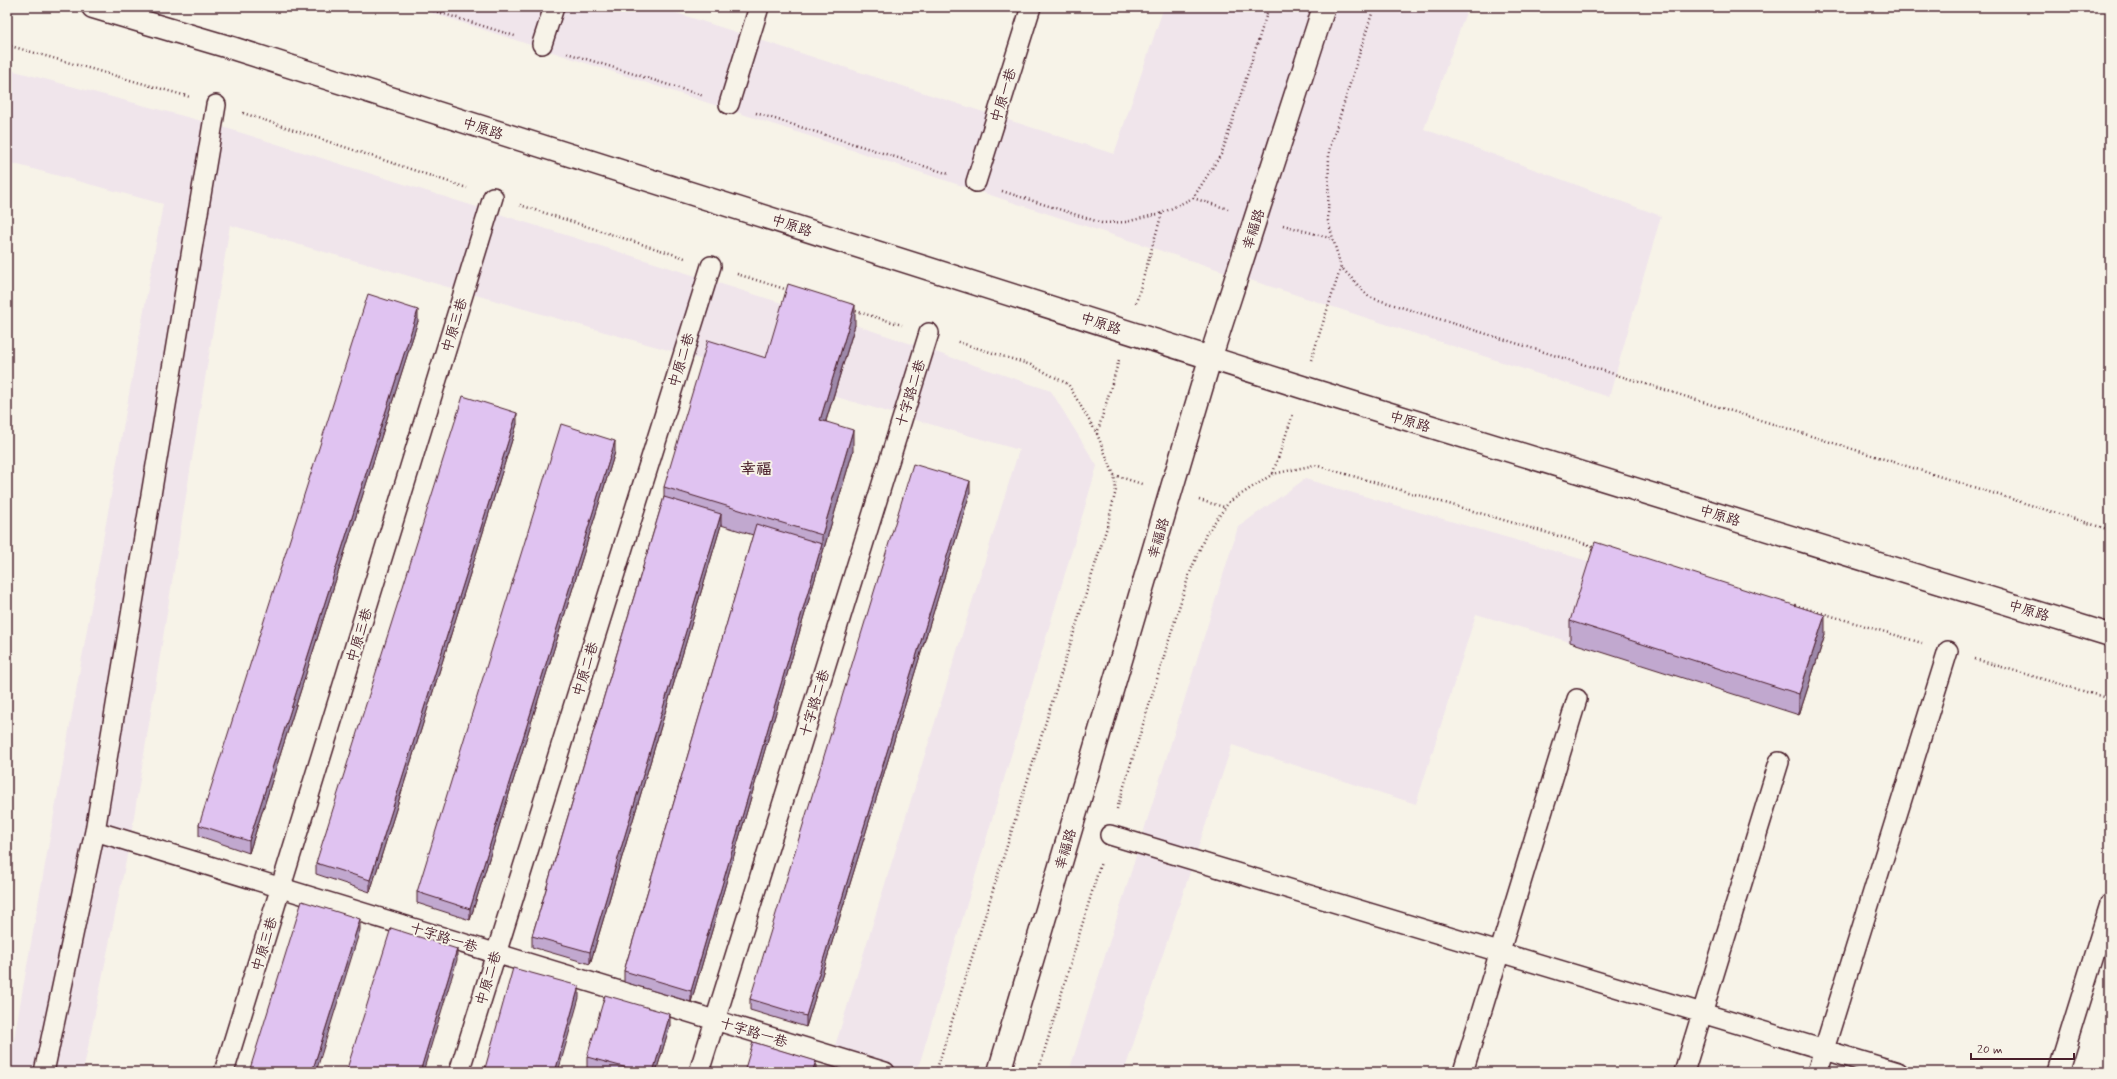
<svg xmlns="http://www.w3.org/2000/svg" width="2117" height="1079" viewBox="0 0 2117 1079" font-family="Mynerve,'LXGW WenKai TC',sans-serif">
  <rect width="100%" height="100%" fill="#f7f3e8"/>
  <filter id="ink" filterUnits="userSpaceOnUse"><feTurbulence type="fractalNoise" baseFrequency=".025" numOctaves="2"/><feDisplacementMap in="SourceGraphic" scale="8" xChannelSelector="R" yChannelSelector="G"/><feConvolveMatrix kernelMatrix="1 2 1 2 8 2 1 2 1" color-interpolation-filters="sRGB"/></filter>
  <g filter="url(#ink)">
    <!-- built -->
    <path fill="#f0e5eb" d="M 414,7 L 658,7 L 1114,154 L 1164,7 L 1468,7 L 1424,129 L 1661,216 L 1609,397 Z
      M 7,69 L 213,124 L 788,305 L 766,378 L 230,225 L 130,841 L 83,1072 L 8,1072 L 163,204 L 7,162 Z
      M 855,325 L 1051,391 L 1097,466 L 917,1072 L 827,1072 L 1019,450 L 833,396 Z
      M 1305,479 L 1595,563 L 1570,642 L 1476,614 L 1416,804 L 1232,745 L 1124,1072 L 1069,1072 L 1238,527 Z"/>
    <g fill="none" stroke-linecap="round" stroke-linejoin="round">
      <!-- lane casing -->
      <g stroke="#4a1f2b" stroke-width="22">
        <path id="lane" d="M 542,44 L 554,7
          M 729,104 L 759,7
          M 976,182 L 1031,7
          M 95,831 L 885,1072
          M 1110,835 L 1898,1072
          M 44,1072 L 95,831 L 216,105
          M 224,1072 L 493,197
          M 459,1072 L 711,266
          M 699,1072 L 929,333
          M 1463,1072 L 1577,699
          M 1684,1072 L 1779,762
          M 1817,1072 L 1948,651
          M 2058,1072 L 2110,904"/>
      </g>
      <!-- secondary casing -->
      <g stroke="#4a1f2b" stroke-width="25">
        <path id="secondary" d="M 93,7 L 232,48 L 1302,387 L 2110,635
          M 999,1072 L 1210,359 L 1324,7"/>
      </g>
      <!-- path -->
      <path stroke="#4a1f2b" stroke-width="2.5" stroke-dasharray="1 3" stroke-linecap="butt" d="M 422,7 L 515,36
        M 1374,7 L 1329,151 L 1328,221 L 1341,267 L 1369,297 L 2110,530
        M 7,45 L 190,97
        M 567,53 L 704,96
        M 243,113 L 467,188
        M 756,113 L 949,174
        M 1002,191 L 1102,223 L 1126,222 L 1162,213 L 1193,198 L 1222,153 L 1269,7
        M 1193,198 L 1228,209
        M 520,205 L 685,258
        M 1283,225 L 1333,239
        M 737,274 L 788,290
        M 1136,303 L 1162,213
        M 852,310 L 902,325
        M 1311,360 L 1341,267
        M 1097,434 L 1119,360
        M 1273,473 L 1293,414
        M 1114,475 L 1142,484
        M 1199,500 L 1224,507
        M 1795,605 L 1922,643
        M 1975,659 L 2110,699
        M 1117,809 L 1189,575 L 1206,534 L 1229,502 L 1273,474 L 1315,465 L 1596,547
        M 936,1072 L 1107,527 L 1116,490 L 1114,475 L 1097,434 L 1068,384 L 1031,365 L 955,341
        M 1038,1072 L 1101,862"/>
      <!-- lane -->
      <use href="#lane" stroke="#f7f3e8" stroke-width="19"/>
      <!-- secondary -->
      <use href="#secondary" stroke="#f7f3e8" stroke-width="22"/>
    </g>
    <!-- wall -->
    <path fill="#c1a8cf" stroke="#4a1f2b" d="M 418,321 L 249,853 L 199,836 L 199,825 Z
      M 855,325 L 826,421 L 853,451 L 822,555 L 691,1002 L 624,982 L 624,971 L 753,535 L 721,525 L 590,964 L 532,947 L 532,936 L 664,497 L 664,487 L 766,358 Z
      M 517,424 L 370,892 L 316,874 L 316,863 Z
      M 615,452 L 470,920 L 417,903 L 417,892 Z
      M 970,493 L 806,1027 L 750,1010 L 750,999 Z
      M 1570,621 L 1825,635 L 1799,715 L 1570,642 Z
      M 670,1025 L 656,1072 L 602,1072 L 587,1068 L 587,1057 Z"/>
    <!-- shaded-wall -->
    <path fill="#9d88a9" stroke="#4a1f2b" d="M 855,305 L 855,325 L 820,440 L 820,420 Z
      M 418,310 L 418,321 L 249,853 L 249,841 Z
      M 517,413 L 517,424 L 370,892 L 370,880 Z
      M 853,430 L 853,451 L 822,555 L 691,1002 L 691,991 L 822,544 L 822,535 Z
      M 615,441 L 615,452 L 470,920 L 470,909 Z
      M 970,481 L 970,493 L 806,1027 L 806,1016 Z
      M 721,514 L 721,525 L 590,964 L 590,952 Z
      M 1825,615 L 1825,635 L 1799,715 L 1799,694 Z
      M 360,919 L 360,930 L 316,1072 L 312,1072 Z
      M 457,949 L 457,960 L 423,1072 L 420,1072 Z
      M 579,986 L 579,998 L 558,1072 L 555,1072 Z
      M 670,1014 L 670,1025 L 656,1072 L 653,1072 Z
      M 816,1061 L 816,1072 L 812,1072 Z"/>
    <!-- building -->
    <path fill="#e0c3f1" stroke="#4a1f2b" d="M 788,284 L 855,305 L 820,420 L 853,430 L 822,535 L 664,487 L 708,340 L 766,358 Z
      M 368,294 L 418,310 L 249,841 L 199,825 Z
      M 463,396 L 517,413 L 370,880 L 316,863 Z
      M 561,424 L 615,441 L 470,909 L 417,892 Z
      M 913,464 L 970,481 L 806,1016 L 750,999 Z
      M 664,497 L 721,514 L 590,952 L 532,936 Z
      M 756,524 L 822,544 L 691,991 L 624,971 Z
      M 1595,542 L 1825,615 L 1799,694 L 1570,621 Z
      M 302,901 L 360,919 L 312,1072 L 249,1072 Z
      M 391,928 L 457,949 L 420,1072 L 346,1072 Z
      M 513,968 L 579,986 L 555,1072 L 484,1072 Z
      M 605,995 L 670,1014 L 653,1072 L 642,1072 L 587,1057 Z
      M 753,1042 L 816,1061 L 812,1072 L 744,1072 Z"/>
  </g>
  <g text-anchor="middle" stroke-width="4" stroke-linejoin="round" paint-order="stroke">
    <!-- street labels -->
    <g font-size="14" fill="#4a1f2b" stroke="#f7f3e8">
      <text transform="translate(1003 95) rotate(-73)" y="5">中原一巷</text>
      <text transform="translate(483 128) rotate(18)" y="5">中原路</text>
      <text transform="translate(792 225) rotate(18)" y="5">中原路</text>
      <text transform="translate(1253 229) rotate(-72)" y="5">幸福路</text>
      <text transform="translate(1101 323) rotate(18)" y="5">中原路</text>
      <text transform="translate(454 325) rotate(-73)" y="5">中原三巷</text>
      <text transform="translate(681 360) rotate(-73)" y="5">中原二巷</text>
      <text transform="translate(910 393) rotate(-73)" y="5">十字路二巷</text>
      <text transform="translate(1410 421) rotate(17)" y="5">中原路</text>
      <text transform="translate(1720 515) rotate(17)" y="5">中原路</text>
      <text transform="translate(1158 538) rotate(-73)" y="5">幸福路</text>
      <text transform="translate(2029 610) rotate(17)" y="5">中原路</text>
      <text transform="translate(359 635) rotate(-73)" y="5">中原三巷</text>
      <text transform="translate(585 669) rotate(-73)" y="5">中原二巷</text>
      <text transform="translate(814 703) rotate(-73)" y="5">十字路二巷</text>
      <text transform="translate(1065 849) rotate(-73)" y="5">幸福路</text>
      <text transform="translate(444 937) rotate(17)" y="5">十字路一巷</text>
      <text transform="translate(264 944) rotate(-73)" y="5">中原三巷</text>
      <text transform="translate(488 978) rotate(-73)" y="5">中原二巷</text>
      <text transform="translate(754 1032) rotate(17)" y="5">十字路一巷</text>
    </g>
    <!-- quarter labels -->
    <g font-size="16" font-weight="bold" fill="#4a1f2b" stroke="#f7f3e8">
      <text x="756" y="474">幸福</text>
    </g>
  </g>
  <!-- margin -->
  <rect width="2117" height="1079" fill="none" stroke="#f7f3e8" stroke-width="24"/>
  <rect x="12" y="12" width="2093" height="1055" fill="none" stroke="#4a1f2b" stroke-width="1.5" filter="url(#ink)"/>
  <!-- scale -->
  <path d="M1971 1053v6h103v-6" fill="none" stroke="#4a1f2b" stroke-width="2"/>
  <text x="1977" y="1053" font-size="12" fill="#4a1f2b" stroke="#f7f3e8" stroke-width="3" paint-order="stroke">20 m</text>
</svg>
